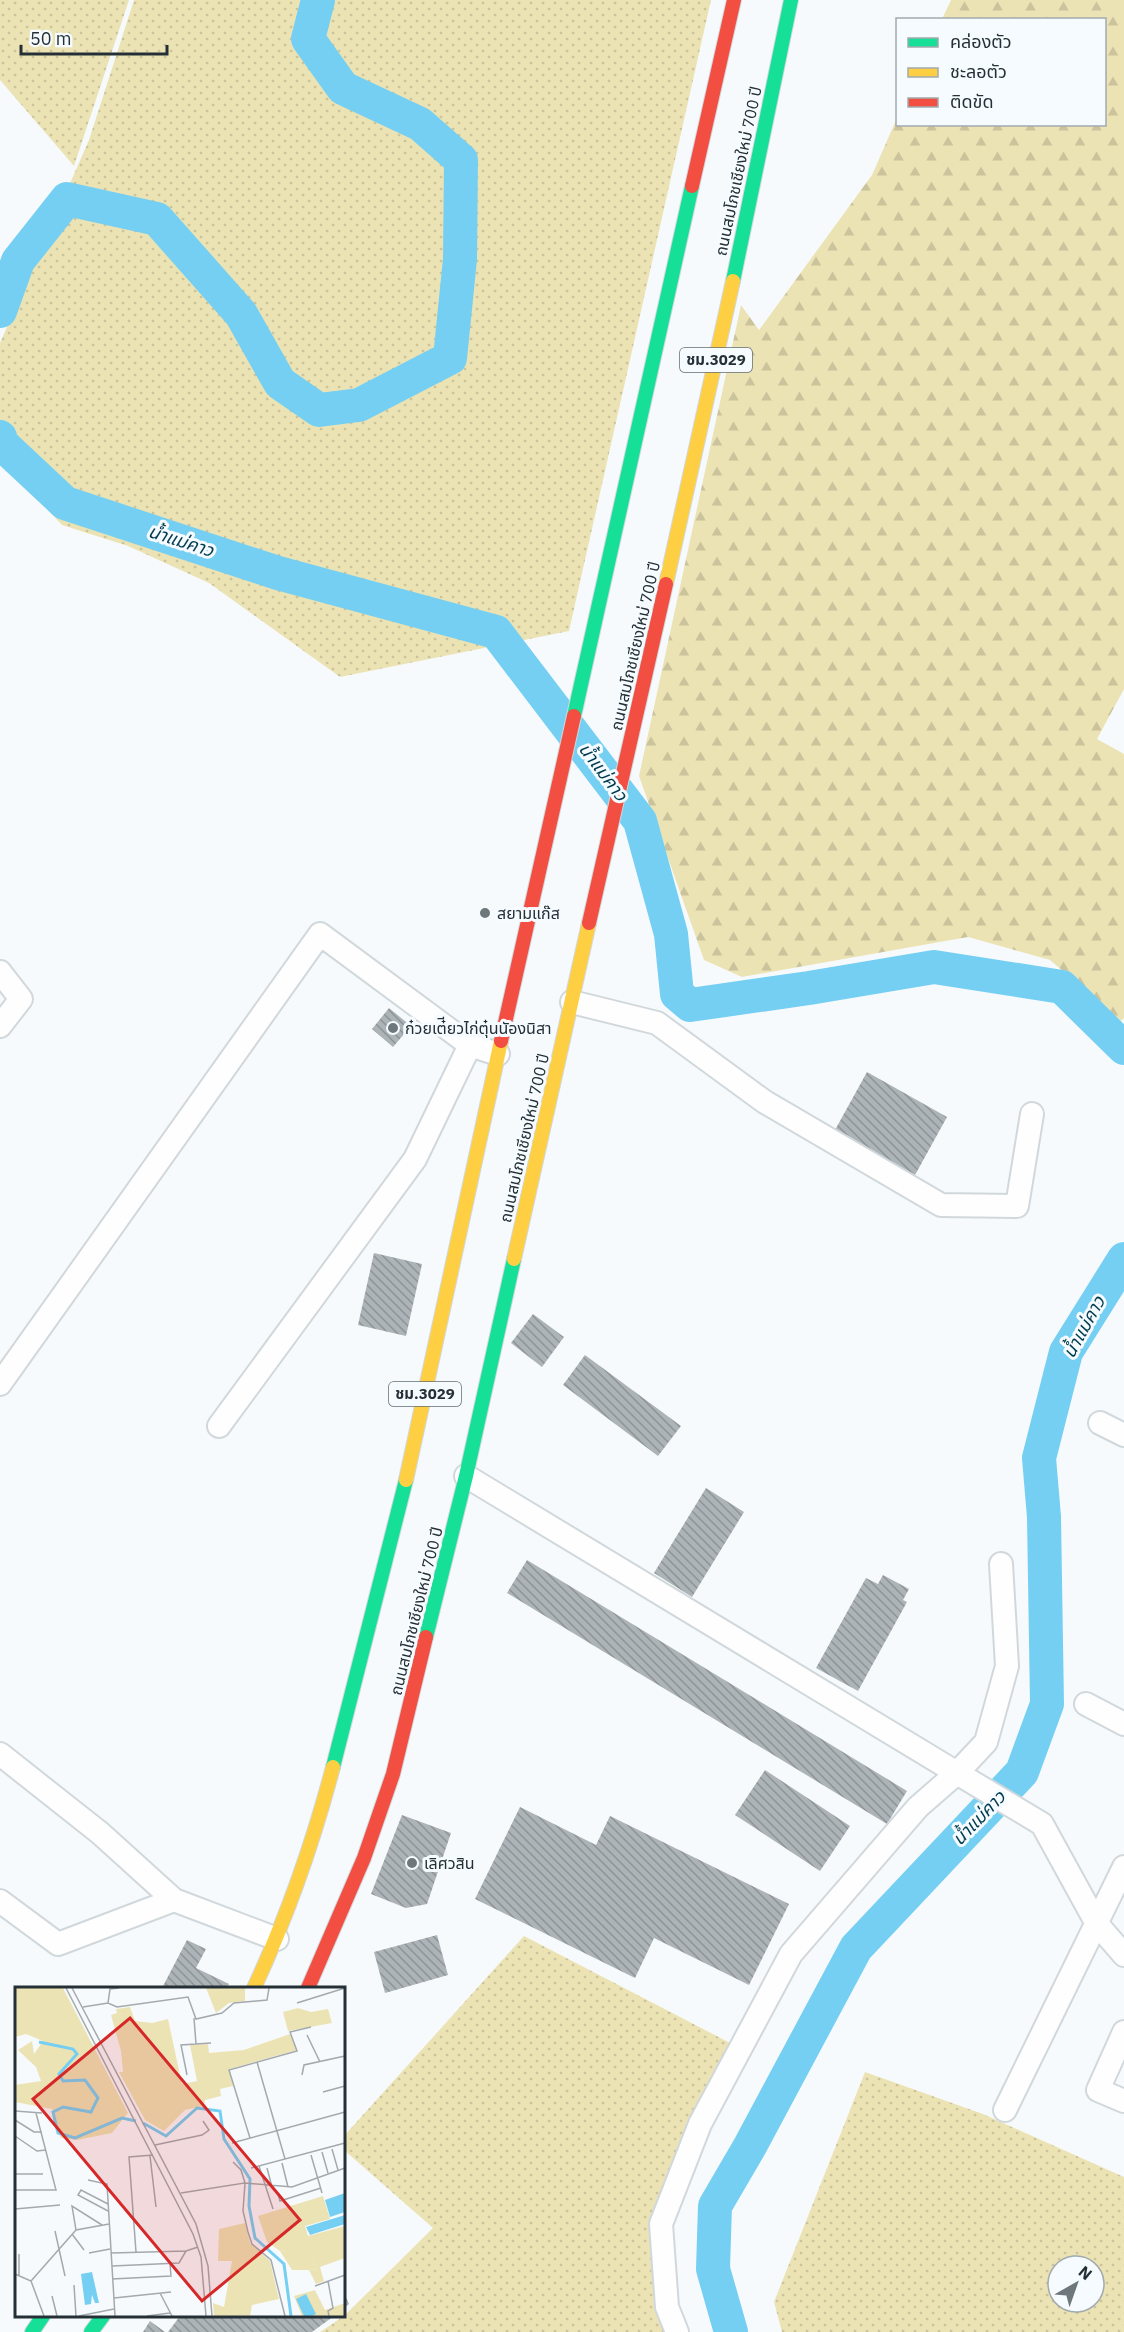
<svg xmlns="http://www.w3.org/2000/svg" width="1124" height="2332" viewBox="0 0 1124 2332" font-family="'IBM Plex Sans','Noto Sans Thai',sans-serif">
  <defs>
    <pattern id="grass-dots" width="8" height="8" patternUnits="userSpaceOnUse" patternTransform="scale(1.5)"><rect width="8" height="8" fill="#ece3b4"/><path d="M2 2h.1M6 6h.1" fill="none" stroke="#cac39b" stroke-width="1.8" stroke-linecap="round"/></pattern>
    <pattern id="forest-firs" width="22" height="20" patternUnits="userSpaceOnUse" patternTransform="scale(1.5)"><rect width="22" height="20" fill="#ece3b4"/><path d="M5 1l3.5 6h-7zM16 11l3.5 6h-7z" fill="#cac39b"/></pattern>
    <pattern id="building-back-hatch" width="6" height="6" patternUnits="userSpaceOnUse" patternTransform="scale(1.5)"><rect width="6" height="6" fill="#adb4b7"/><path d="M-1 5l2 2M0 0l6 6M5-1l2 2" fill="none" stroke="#8d9396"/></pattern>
  </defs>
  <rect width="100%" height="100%" fill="#f7fafc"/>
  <!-- grass -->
  <path fill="url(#grass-dots)" fill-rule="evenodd" d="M 0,0 L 129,0 L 74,166 L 0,80 Z
    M 134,0 L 711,0 L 569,631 L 340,677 L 209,583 L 128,546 L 62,525 L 0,459 L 0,343 L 89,140 Z
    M 524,1936 L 734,2045 L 689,2121 L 656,2212 L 667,2332 L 320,2332 L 344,2316 L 433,2228 L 344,2150 L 344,2136 Z
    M 865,2072 L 983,2114 L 1124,2177 L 1124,2332 L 782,2332 L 774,2302 ZM 1058,2266 L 1094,2266 L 1094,2302 L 1058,2302 Z"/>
  <!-- forest -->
  <path fill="url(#forest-firs)" d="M 951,0 L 1124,0 L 1124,689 L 1097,739 L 1124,754 L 1124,1018 L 1121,1021 L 1050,960 L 968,937 L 742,977 L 704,960 L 639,776 L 741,305 L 759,330 L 872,175 L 897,118 L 898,124 L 1104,124 L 1104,20 L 942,19 Z"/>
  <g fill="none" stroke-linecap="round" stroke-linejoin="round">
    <!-- river -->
    <path stroke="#75cff3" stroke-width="34" d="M 0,311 L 18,261 L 67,199 L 157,219 L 241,314 L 280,383 L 319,410 L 359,405 L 450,358 L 460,259 L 461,160 L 420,124 L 343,88 L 308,39 L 318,0
      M 0,437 L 2,444 L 65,503 L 278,573 L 496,632 L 640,821 L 671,934 L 677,994 L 690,1005 L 809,988 L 934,967 L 1062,987 L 1124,1048
      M 731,2332 L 713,2269 L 715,2206 L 750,2146 L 856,1948 L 1022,1772 L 1047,1704 L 1044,1517 L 1039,1458 L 1066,1352 L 1124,1259"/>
  </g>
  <!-- building -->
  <path fill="url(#building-back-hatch)" d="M 389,1008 L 411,1026 L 393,1047 L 372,1029 Z
    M 867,1072 L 947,1117 L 915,1175 L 835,1130 Z
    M 374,1253 L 422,1264 L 406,1336 L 358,1325 Z
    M 533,1314 L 564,1337 L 542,1367 L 511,1343 Z
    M 585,1355 L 681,1426 L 658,1456 L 563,1385 Z
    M 706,1488 L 744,1512 L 692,1597 L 654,1573 Z
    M 527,1560 L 907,1791 L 887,1824 L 507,1593 Z
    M 883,1575 L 909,1589 L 903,1600 L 907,1602 L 858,1691 L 816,1668 L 866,1578 L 878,1584 Z
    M 765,1770 L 850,1826 L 820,1871 L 735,1815 Z
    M 520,1807 L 596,1845 L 610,1816 L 789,1904 L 749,1985 L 654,1938 L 635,1978 L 475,1899 Z
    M 402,1815 L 451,1833 L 427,1904 L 406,1908 L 371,1894 Z
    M 437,1935 L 448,1975 L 385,1993 L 374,1952 Z
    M 187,1940 L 206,1949 L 196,1968 L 229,1984 L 226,1988 L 162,1988 Z
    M 344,2293 L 349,2304 L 344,2308 Z
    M 180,2316 L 334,2316 L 312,2332 L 168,2332 Z
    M 150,2321 L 165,2332 L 143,2332 Z"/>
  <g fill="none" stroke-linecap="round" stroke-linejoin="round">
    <!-- street casing -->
    <g stroke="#d1d8dc" stroke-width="26">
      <path id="street" d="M 0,972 L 21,999 L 0,1026
        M 572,1002 L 657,1023 L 765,1102 L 941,1205 L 1017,1206 L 1032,1114
        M 0,1384 L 320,934 L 470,1045 L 498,1054
        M 1100,1423 L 1124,1435
        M 219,1426 L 415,1159 L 470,1045
        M 466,1476 L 957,1773 L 986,1742 L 1007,1666 L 1001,1564
        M 1086,1704 L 1124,1724
        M 0,1754 L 100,1833 L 174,1900 L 277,1939
        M 0,1901 L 58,1944 L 174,1900
        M 1124,2032 L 1098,2090 L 1124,2101
        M 1005,2110 L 1124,1867
        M 677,2332 L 667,2307 L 661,2224 L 700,2124 L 791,1954 L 918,1807 L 957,1773 L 1042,1824 L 1097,1924 L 1124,1955"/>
    </g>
    <!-- fast casing -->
    <g stroke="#d1d8dc" stroke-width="16">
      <path id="fast" d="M 733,281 L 791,0
        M 574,716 L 692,186
        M 426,1637 L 466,1476 L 514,1259
        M 333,1767 L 406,1480
        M 32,2332 L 43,2316
        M 91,2332 L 103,2316"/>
    </g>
    <!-- slow casing -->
    <g stroke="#d1d8dc" stroke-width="16">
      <path id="slow" d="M 666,584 L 733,281
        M 514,1259 L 589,923
        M 406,1480 L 501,1041
        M 254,1988 C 287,1917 313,1843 333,1767"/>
    </g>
    <!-- jam casing -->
    <g stroke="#d1d8dc" stroke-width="16">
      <path id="jam" d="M 692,186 L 734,0
        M 589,923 L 666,584
        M 501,1041 L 574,716
        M 308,1988 L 364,1858 L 393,1774 L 426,1637"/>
    </g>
    <!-- street -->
    <use href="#street" stroke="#fefeff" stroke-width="22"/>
    <!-- fast -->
    <use href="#fast" stroke="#16e098" stroke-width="14"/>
    <!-- slow -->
    <use href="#slow" stroke="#ffcf43" stroke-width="14"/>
    <!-- jam -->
    <use href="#jam" stroke="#f24e42" stroke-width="14"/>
  </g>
  <!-- markers -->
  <g fill="#6e777b" stroke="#f5fbfe" stroke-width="2">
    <circle cx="485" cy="913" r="6"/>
    <circle cx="393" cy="1028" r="6"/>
    <circle cx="412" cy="1863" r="6"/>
  </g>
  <g text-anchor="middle" stroke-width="6" stroke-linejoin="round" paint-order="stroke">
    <!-- shield labels -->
    <g fill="#f5fbfe" stroke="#636d72" stroke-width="1.5">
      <rect x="680" y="348" width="72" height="24" rx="4.5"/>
      <rect x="389" y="1382" width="72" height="24" rx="4.5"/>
    </g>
    <g font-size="15" font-weight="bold" fill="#253036">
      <text x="716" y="365">ชม.3029</text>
      <text x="425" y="1399">ชม.3029</text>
    </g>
    <!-- street labels -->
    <g font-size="16" fill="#253036" stroke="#f5fbfe">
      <text transform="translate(738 171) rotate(-78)" y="6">ถนนสมโภชเชียงใหม่ 700 ปี</text>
      <text transform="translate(635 646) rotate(-77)" y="6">ถนนสมโภชเชียงใหม่ 700 ปี</text>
      <text transform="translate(524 1138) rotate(-77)" y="6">ถนนสมโภชเชียงใหม่ 700 ปี</text>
      <text transform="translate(416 1611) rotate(-76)" y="6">ถนนสมโภชเชียงใหม่ 700 ปี</text>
    </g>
    <!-- poi labels -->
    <g font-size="16" fill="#253036" stroke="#f5fbfe" text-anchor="start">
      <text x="497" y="919">สยามแก๊ส</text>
      <text x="405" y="1034">ก๋วยเต๋ียวไก่ตุ๋นนัองนิสา</text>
      <text x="424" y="1869">เลิศวสิน</text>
    </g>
    <!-- water labels -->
    <g font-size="18" font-style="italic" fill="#013b4f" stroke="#f5fbfe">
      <text transform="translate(181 541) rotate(18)" y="6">น้ำแม่คาว</text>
      <text transform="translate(603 772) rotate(53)" y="6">น้ำแม่คาว</text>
      <text transform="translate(1084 1327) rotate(-61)" y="6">น้ำแม่คาว</text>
      <text transform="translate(979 1818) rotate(-46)" y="6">น้ำแม่คาว</text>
    </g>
  </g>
  <!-- overview -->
  <g transform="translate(15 1987)">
    <rect width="330" height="330" fill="#f7fafc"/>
    <path d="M 0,1 L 48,1 L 113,126 L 97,146 L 62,153 L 46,151 L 37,122 L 0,115 L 0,98 L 26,94 L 21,80 L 3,63 L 17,54 L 19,67 L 28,54 L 11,47 L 0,50 ZM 191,1 L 230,1 L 230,14 L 214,16 L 201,26 ZM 283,21 L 296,25 L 313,22 L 317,36 L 273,44 L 268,25 ZM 308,209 L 315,232 L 290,239 L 293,249 L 330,239 L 330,271 L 305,280 L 309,294 L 301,297 L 294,283 L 302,282 L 295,261 L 265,264 L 252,255 L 243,229 ZM 230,236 L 235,256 L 255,274 L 264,312 L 237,318 L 235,329 L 199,329 L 198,316 L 209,320 L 217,274 L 203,274 L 204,242 ZM 300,303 L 310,323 L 330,316 L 330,329 L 287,329 L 279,309 Z" fill="#ece3b4"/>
    <path d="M 115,20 L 120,34 L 137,36 L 153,32 L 167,97 L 182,94 L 175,58 L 193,57 L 194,66 L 229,63 L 275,47 L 282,63 L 214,82 L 218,99 L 205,102 L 206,109 L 190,113 L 189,119 L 170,123 L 149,144 L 130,133 L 104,85 L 108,85 L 106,64 L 96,28 L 102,26 L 101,22 ZM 295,260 L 302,282 L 294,283 L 277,283 L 265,264 Z" fill="#ece3b4"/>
    <path d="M 330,206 L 330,225 L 315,230 L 310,213 ZM 330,228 L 330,237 L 295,248 L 291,240 ZM 77,285 L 84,316 L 80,316 L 77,308 L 76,317 L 70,318 L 66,287 ZM 291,307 L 301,327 L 297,329 L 289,329 L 281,312 Z" fill="#75cff3"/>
    <path fill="none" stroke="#75cff3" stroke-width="3" d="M 24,55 L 58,62 L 62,67 L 44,87 L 48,94 L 70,93 L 83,111 L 76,125 L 48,120 L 38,125 L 43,146 L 60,151 L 107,131 L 121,134M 128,136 L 151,149 L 182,121 L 205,124 L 209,152 L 235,192 L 234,219 L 240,251 L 269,277 L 276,329"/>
    <path fill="none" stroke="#a3a9ad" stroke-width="1.5" d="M 51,1 L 178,247 L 186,270 L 191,329M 57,1 L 181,237 L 193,279 L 197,329M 93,16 L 95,2 L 104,1M 282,16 L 330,1M 68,20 L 93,16 L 102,20 L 173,10 L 181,32 L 207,26 L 219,16 L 252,13 L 254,1M 179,31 L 181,57M 292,48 L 305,75M 242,75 L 270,172M 172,88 L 166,58 L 196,56M 287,88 L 289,78 L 330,69M 308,105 L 330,99M 0,124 L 27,126M 0,133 L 19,145 L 27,145M 0,149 L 22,164 L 31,163M 235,151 L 214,83 L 282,64 L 275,45 L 296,40M 217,156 L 330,125M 140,158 L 187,148 L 194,143 L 188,134M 317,162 L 323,183M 307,165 L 313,186M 296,168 L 307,206M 135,169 L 141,220M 267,176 L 273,200M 244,179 L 258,222M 236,181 L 330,156M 252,181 L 257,200M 0,187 L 28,187M 73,193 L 92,197 L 100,329M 0,203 L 41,203 L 21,126M 166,206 L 230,196 L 226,183 L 218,175M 263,207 L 265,214 L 306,201M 93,217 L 66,203 L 63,208 L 93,224M 0,222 L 45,218M 61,243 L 57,219 L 87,238M 40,244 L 50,289M 57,247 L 69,263M 121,265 L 114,170 L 138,168M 74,266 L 95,262M 96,266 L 171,264 L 183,260M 4,267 L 4,289M 97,279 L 164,276 L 171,264M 0,287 L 16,294 L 29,329M 97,292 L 156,289 L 155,277M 16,294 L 61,243 L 94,237M 313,294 L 318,321 L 313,324 L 314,329M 59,298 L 61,329M 300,299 L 330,288M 145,306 L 157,329M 37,309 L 42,329M 99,311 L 156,305M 64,329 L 99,322M 132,329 L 155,326M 270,329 L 256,273 L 237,257 L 233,245 L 228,224 L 230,196 L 277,200 L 330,181"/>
    <path fill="#d62828" fill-opacity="0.15" stroke="#d62828" stroke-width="3" d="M 115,31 L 285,233 L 187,314 L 18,112 Z"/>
    <rect width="330" height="330" fill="none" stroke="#253036" stroke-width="3"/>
  </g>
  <!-- legend -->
  <rect x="896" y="18" width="210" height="108" fill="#f5fbfe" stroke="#a2aaae" stroke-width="1.5"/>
  <rect x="908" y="38" width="30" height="9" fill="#16e098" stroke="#a2aaae" stroke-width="1.5"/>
  <text x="950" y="48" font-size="18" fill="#253036">คล่องตัว</text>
  <rect x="908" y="68" width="30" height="9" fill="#ffcf43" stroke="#a2aaae" stroke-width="1.5"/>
  <text x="950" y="78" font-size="18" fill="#253036">ชะลอตัว</text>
  <rect x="908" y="98" width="30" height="9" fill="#f24e42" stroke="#a2aaae" stroke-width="1.5"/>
  <text x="950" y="108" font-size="18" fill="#253036">ติดขัด</text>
  <!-- north arrow -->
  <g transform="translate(1076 2284) rotate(40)"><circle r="28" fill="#f5fbfe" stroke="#a2aaae" stroke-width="1.5"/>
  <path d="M0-4.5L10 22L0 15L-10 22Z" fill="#6e777b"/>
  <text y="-9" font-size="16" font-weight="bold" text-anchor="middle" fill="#253036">N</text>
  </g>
  <!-- scale -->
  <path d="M21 45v9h146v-9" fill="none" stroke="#253036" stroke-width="3"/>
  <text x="30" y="45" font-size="18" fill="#253036" stroke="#f5fbfe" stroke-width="4.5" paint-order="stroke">50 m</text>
</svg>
